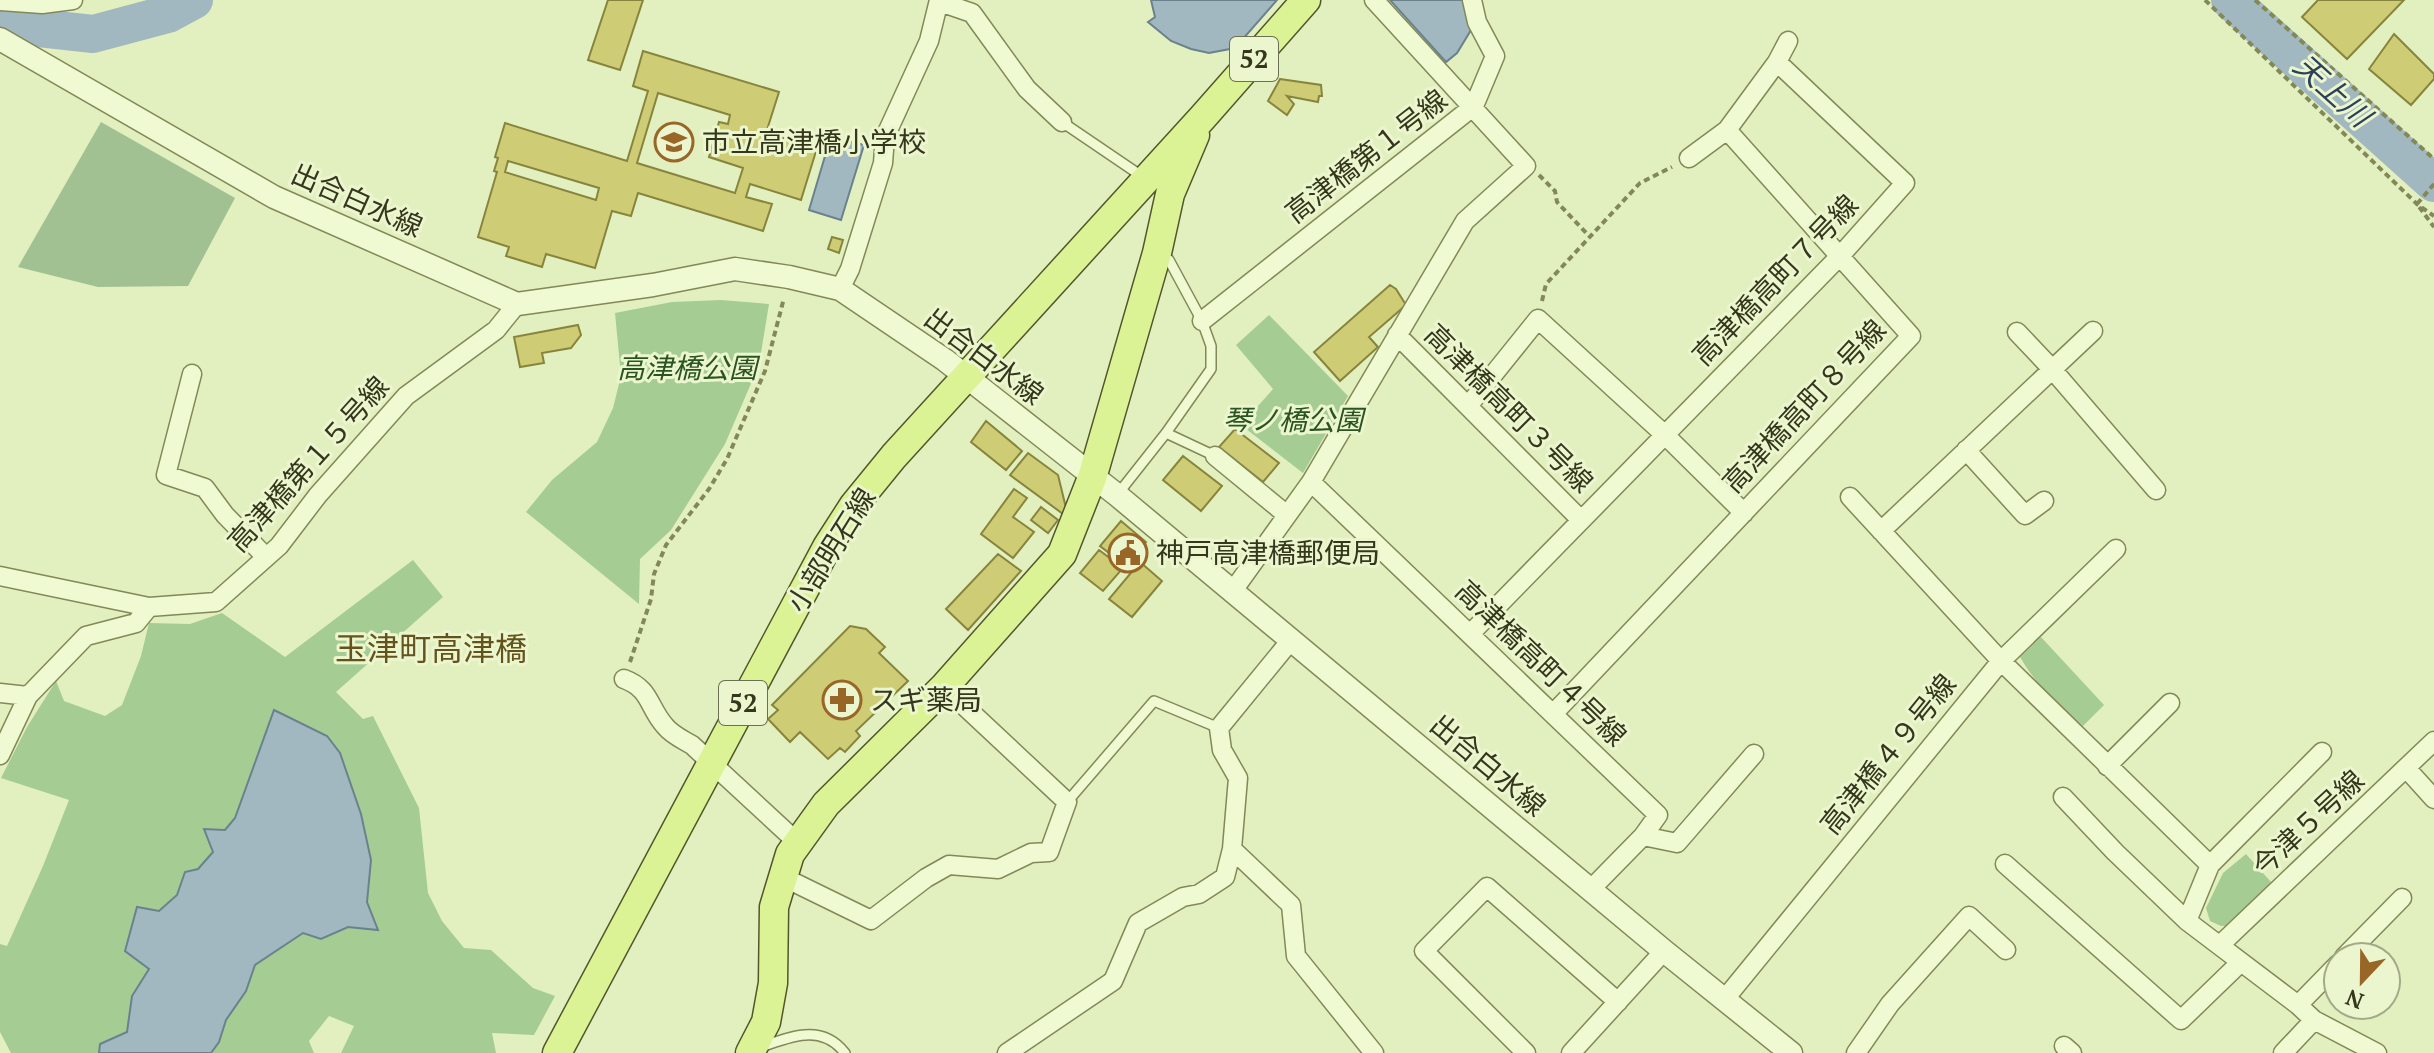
<svg xmlns="http://www.w3.org/2000/svg" width="2434" height="1053" viewBox="0 0 2434 1053" font-family="'PT Serif','Noto Sans JP',serif">
  <rect width="100%" height="100%" fill="#e2efbf"/>
  <!-- green -->
  <path fill="#a5cd93" d="M 721,300 L 769,304 L 759,365 L 725,444 L 671,530 L 640,559 L 639,604 L 526,512 L 552,480 L 597,442 L 613,408 L 621,376 L 615,313 L 672,302 Z
    M 1269,315 L 1348,396 L 1303,473 L 1241,425 L 1273,389 L 1236,345 Z
    M 413,560 L 443,597 L 336,692 L 363,719 L 373,716 L 419,808 L 428,893 L 442,921 L 464,948 L 491,950 L 533,988 L 555,996 L 534,1035 L 492,1033 L 496,1053 L 341,1053 L 354,1026 L 329,1016 L 309,1041 L 314,1053 L 11,1053 L 0,1032 L 0,944 L 7,946 L 43,866 L 69,800 L 1,778 L 27,727 L 56,681 L 64,701 L 105,716 L 122,705 L 141,656 L 149,623 L 190,624 L 222,613 L 285,657 Z
    M 2041,637 L 2104,705 L 2083,726 C 2057,706 2037,686 2020,657 Z
    M 2246,854 L 2271,882 L 2232,926 L 2221,926 L 2210,921 L 2206,908 L 2223,873 Z"/>
  <!-- cemetery -->
  <path fill="#a1c193" d="M 101,122 L 235,198 L 188,286 L 98,287 L 18,267 Z"/>
  <!-- water -->
  <path fill="#a2b8c0" stroke="#6a828e" stroke-width="2" d="M 1151,0 L 1277,0 L 1235,48 L 1209,53 L 1191,49 L 1171,41 L 1148,22 L 1155,17 Z
    M 1390,0 L 1463,0 L 1471,30 L 1457,53 L 1446,62 Z
    M 831,136 L 864,145 L 841,220 L 809,210 Z
    M 274,710 L 327,736 L 340,753 L 361,814 L 371,860 L 367,902 L 378,930 L 348,927 L 321,939 L 303,933 L 255,965 L 246,991 L 226,1020 L 219,1042 L 211,1053 L 99,1053 L 100,1044 L 127,1032 L 132,996 L 149,969 L 125,951 L 137,907 L 159,911 L 177,895 L 185,872 L 198,869 L 213,852 L 204,829 L 225,830 L 235,818 Z"/>
  <g fill="none" stroke-linecap="round" stroke-linejoin="round">
    <!-- river -->
    <path stroke="#a2b8c0" stroke-width="38" d="M 2230,0 L 2434,183
      M 0,24 L 93,34 L 168,14 L 194,0"/>
  </g>
  <!-- building -->
  <path fill="#cecc74" stroke="#87853d" stroke-width="2" fill-rule="evenodd" d="M 608,0 L 643,0 L 620,70 L 588,60 Z
    M 2318,0 L 2404,0 L 2347,59 L 2302,17 Z
    M 2394,34 L 2434,74 L 2434,79 L 2411,105 L 2369,69 Z
    M 643,51 L 779,92 L 766,133 L 817,148 L 801,200 L 750,184 L 746,197 L 772,204 L 763,231 L 638,193 L 631,216 L 612,211 L 595,268 L 546,254 L 542,267 L 506,256 L 509,247 L 478,237 L 497,172 L 494,171 L 498,158 L 495,157 L 505,123 L 627,161 L 648,91 L 633,86 ZM 658,93 L 730,115 L 728,124 L 719,122 L 709,157 L 743,168 L 735,193 L 637,163 ZM 508,161 L 599,188 L 596,200 L 505,172 Z
    M 1280,79 L 1321,85 L 1322,96 L 1319,96 L 1318,102 L 1287,96 L 1294,104 L 1287,115 L 1268,101 Z
    M 832,237 L 843,240 L 839,253 L 828,249 Z
    M 1390,285 L 1396,289 L 1406,305 L 1369,337 L 1378,347 L 1340,381 L 1314,352 Z
    M 578,325 L 581,335 L 571,348 L 542,353 L 544,363 L 520,367 L 514,337 Z
    M 986,421 L 1022,451 L 1006,470 L 971,442 Z
    M 1235,429 L 1279,463 L 1263,482 L 1219,447 Z
    M 1028,453 L 1058,475 L 1066,508 L 1063,514 L 1010,475 Z
    M 1183,456 L 1222,486 L 1201,511 L 1163,480 Z
    M 1014,489 L 1027,498 L 1013,517 L 1034,532 L 1013,558 L 981,534 Z
    M 1041,507 L 1058,520 L 1048,533 L 1031,520 Z
    M 1121,521 L 1146,542 L 1126,566 L 1100,546 Z
    M 1099,550 L 1123,568 L 1103,591 L 1080,573 Z
    M 998,554 L 1021,571 L 968,630 L 946,609 Z
    M 1140,562 L 1162,581 L 1132,617 L 1109,599 Z
    M 850,626 L 866,629 L 885,647 L 879,653 L 908,681 L 856,731 L 860,736 L 845,752 L 840,748 L 828,759 L 800,732 L 790,742 L 768,719 L 778,710 L 772,705 Z"/>
  <g fill="none" stroke-linecap="round" stroke-linejoin="round">
    <!-- service casing -->
    <g stroke="#838857" stroke-width="12">
      <path id="service" d="M 1062,122 L 1143,177
        M 1166,433 L 1215,456
        M 1117,495 L 1166,433 L 1211,369 L 1211,346 L 1202,321 L 1169,260 L 1162,256
        M 1067,802 L 1154,701 L 1219,728
        M 761,1047 C 791,1037 821,1023 845,1053"/>
    </g>
    <!-- minor casing -->
    <g stroke="#838857" stroke-width="21">
      <path id="minor" d="M 0,1 L 42,4 L 73,0
        M 940,2 L 972,13 L 1027,89 L 1062,122
        M 1777,62 L 1788,41
        M 840,289 L 850,269 L 883,163 L 885,137 L 929,41 L 939,0
        M 1202,321 L 1474,106 L 1495,56 L 1477,22 L 1472,0
        M 2017,332 L 2052,369 L 2156,490
        M 1397,335 L 1581,520
        M 192,374 L 166,475 L 205,488 L 225,515 L 266,557
        M 1468,406 L 1538,319 L 1665,435 L 1744,513
        M 1966,450 L 2025,515 L 2044,501
        M 1215,456 L 1287,515
        M 1311,482 L 1658,815 L 1643,836 L 1590,890
        M 1850,497 L 2001,661 L 2116,549
        M 1881,531 L 2093,331
        M 0,576 L 149,607
        M 1232,592 L 1311,482 L 1465,221 L 1526,166 L 1374,0
        M 1470,634 L 1840,256 L 1905,183 L 1777,62 L 1727,130 L 1689,158
        M 1291,640 L 1219,728 L 1222,750 L 1238,778 L 1232,849 L 1291,905 L 1296,956 L 1374,1053
        M 624,679 C 651,689 648,707 665,726 C 672,735 682,739 692,745 L 798,843
        M 0,693 L 28,696
        M 1553,714 L 1911,336 L 1727,130
        M 2322,752 L 2210,865 L 2187,921 L 2298,1005 L 2314,1020 L 2377,1053
        M 0,755 L 28,696 L 86,636 L 136,623 L 149,607 L 216,602 L 279,546 L 318,495 L 406,396 L 496,330 L 517,304
        M 2107,766 L 2170,703
        M 2406,768 L 2434,799
        M 2063,797 L 2115,852 L 2187,921
        M 1643,836 L 1677,843 L 1754,754
        M 2005,864 L 2181,1020 L 2241,962
        M 783,877 L 871,920 L 926,878 L 949,865 L 998,869 L 1031,853 L 1049,852 L 1067,802 L 944,687
        M 2220,945 L 2434,741
        M 2344,957 L 2402,898
        M 1724,1000 L 2001,661 L 2210,865
        M 2298,1005 L 2338,964
        M 2064,1046 L 2072,1053
        M 1007,1053 L 1113,981 L 1138,923 L 1183,897 L 1199,894 L 1225,877 L 1232,849
        M 1526,1053 L 1424,951 L 1487,887 L 1618,1002
        M 1571,1053 L 1664,951
        M 1856,1053 L 1890,1004 L 1969,916 L 2006,950
        M 2283,1053 L 2314,1020"/>
    </g>
    <!-- tertiary casing -->
    <g stroke="#838857" stroke-width="25">
      <path id="tertiary" d="M 0,39 L 274,197 L 517,304 L 653,285 L 735,269 L 789,277 L 840,289 L 945,360 L 1117,495 L 1664,951 L 1791,1053"/>
    </g>
    <!-- primary casing -->
    <g stroke="#53552c" stroke-width="31">
      <path id="primary" d="M 557,1053 L 827,547 L 854,505 L 894,456 L 1203,117 L 1306,0
        M 750,1053 L 766,1022 L 773,983 L 774,907 L 790,854 L 826,804 L 944,687 L 1062,554 L 1092,478 L 1157,253 L 1170,194 L 1195,135"/>
    </g>
    <!-- path -->
    <path stroke="#838857" stroke-width="4" stroke-dasharray="6 4" stroke-linecap="butt" d="M 2205,0 L 2417,204 L 2434,216
      M 2255,0 L 2434,159
      M 1539,175 L 1555,191 L 1557,202 L 1590,237
      M 2434,184 L 2417,204 L 2434,227
      M 1542,301 L 1546,284 L 1640,183 L 1672,167
      M 630,662 L 651,599 L 654,574 L 666,545 L 709,489 L 727,459 L 765,371 L 784,298"/>
    <!-- service -->
    <use href="#service" stroke="#eff9d2" stroke-width="9"/>
    <!-- minor -->
    <use href="#minor" stroke="#eff9d2" stroke-width="18"/>
    <!-- tertiary -->
    <use href="#tertiary" stroke="#eff9d2" stroke-width="22"/>
    <!-- primary -->
    <use href="#primary" stroke="#dbf395" stroke-width="28"/>
  </g>
  <!-- icons -->
  <defs>
    <g id="school-ring" transform="scale(2)"><circle r="9.5" fill="#ebf6cf" stroke="#986626" stroke-width="1.5"/><path d="M0-5L7-2L0 1L-7-2ZM-4 1L0 2.5L4 1V4Q0 6-4 4Z" fill="#986626"/></g>
    <g id="civic-ring" transform="scale(2)"><circle r="9.5" fill="#ebf6cf" stroke="#986626" stroke-width="1.5"/><path d="M-.6-6.5H3V-4.5H.6V-3L4-1V1h2V6H-6V1h2V-1L-.6-3ZM-1.2 2.5V6h2.4V2.5Z" fill="#986626"/></g>
    <g id="pharmacy-ring" transform="scale(2)"><circle r="9.5" fill="#ebf6cf" stroke="#986626" stroke-width="1.5"/><path d="M-2-6h4v4h4v4h-4v4h-4v-4h-4v-4h4Z" fill="#986626"/></g>
  </defs>
  <g fill-rule="evenodd">
    <use href="#school-ring" x="674" y="142"/>
    <use href="#civic-ring" x="1128" y="553"/>
    <use href="#pharmacy-ring" x="842" y="700"/>
  </g>
  <g text-anchor="middle" stroke-width="6" stroke-linejoin="round" paint-order="stroke">
    <!-- shield labels -->
    <g fill="#ebf6cf" stroke="#6c7052" stroke-width="2">
      <rect x="1230" y="37" width="48" height="44" rx="6"/>
      <rect x="719" y="681" width="48" height="44" rx="6"/>
    </g>
    <g font-size="26" font-weight="bold" fill="#35371c">
      <text x="1254" y="68">52</text>
      <text x="743" y="712">52</text>
    </g>
    <!-- poi labels -->
    <g font-size="28" fill="#35371c" stroke="#ebf6cf" text-anchor="start">
      <text x="702" y="152">市立高津橋小学校</text>
      <text x="1156" y="563">神戸高津橋郵便局</text>
      <text x="870" y="710">スギ薬局</text>
    </g>
    <!-- street labels -->
    <g font-size="28" fill="#35371c" stroke="#ebf6cf">
      <text transform="translate(1366 156) rotate(-38)" y="10">高津橋第１号線</text>
      <text transform="translate(357 200) rotate(24)" y="10">出合白水線</text>
      <text transform="translate(1775 280) rotate(-46)" y="10">高津橋高町７号線</text>
      <text transform="translate(984 356) rotate(37)" y="10">出合白水線</text>
      <text transform="translate(1804 406) rotate(-47)" y="10">高津橋高町８号線</text>
      <text transform="translate(1509 408) rotate(45)" y="10">高津橋高町３号線</text>
      <text transform="translate(308 464) rotate(-48)" y="10">高津橋第１５号線</text>
      <text transform="translate(831 550) rotate(-58)" y="10">小部明石線</text>
      <text transform="translate(1541 663) rotate(44)" y="10">高津橋高町４号線</text>
      <text transform="translate(1888 754) rotate(-51)" y="10">高津橋４９号線</text>
      <text transform="translate(1488 765) rotate(40)" y="10">出合白水線</text>
      <text transform="translate(2308 823) rotate(-43)" y="10">今津５号線</text>
    </g>
    <!-- park labels -->
    <g font-size="28" font-style="italic" fill="#2b5422" stroke="#ebf6cf">
      <text x="687" y="378">高津橋公園</text>
      <text x="1293" y="430">琴ノ橋公園</text>
    </g>
    <!-- water labels -->
    <g font-size="30" font-style="italic" fill="#2b4157" stroke="#ebf6cf">
      <text transform="translate(2332 91) rotate(42)" y="10">天上川</text>
    </g>
    <!-- quarter labels -->
    <g font-size="32" fill="#64541b" stroke="#ebf6cf">
      <text x="431" y="660">玉津町高津橋</text>
    </g>
  </g>
  <!-- north arrow -->
  <g transform="translate(2362 981) rotate(202)"><circle r="38" fill="#ebf6cf" stroke="#a2aa87" stroke-width="2"/>
  <path d="M0-6L14 30L0 20L-14 30Z" fill="#986626"/>
  <text y="-12" font-size="22" font-weight="bold" text-anchor="middle" fill="#35371c">N</text>
  </g>
</svg>
